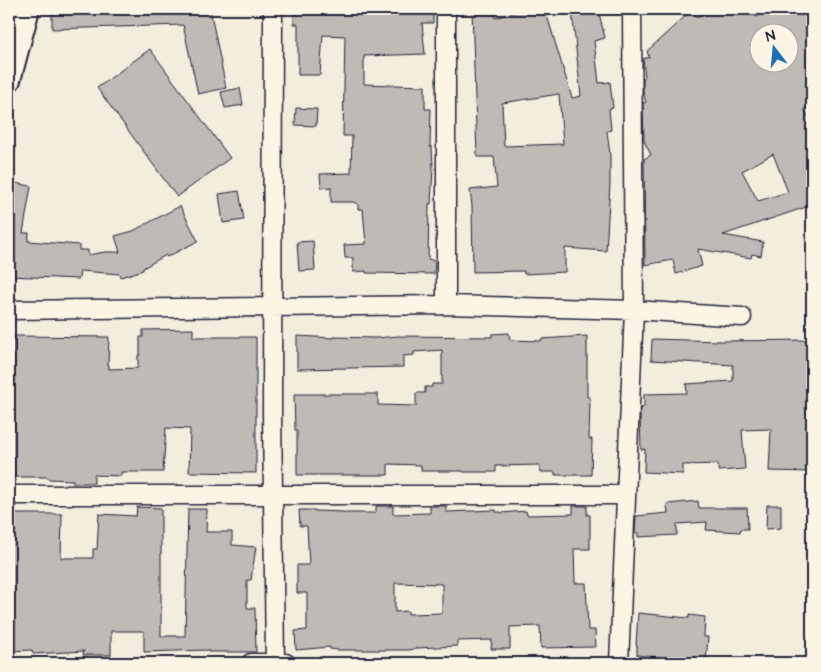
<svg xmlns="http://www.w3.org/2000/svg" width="821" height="672" viewBox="0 0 821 672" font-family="'Architects Daughter',sans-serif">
  <rect width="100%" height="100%" fill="#f3edde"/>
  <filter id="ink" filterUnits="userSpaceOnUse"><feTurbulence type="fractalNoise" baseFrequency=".02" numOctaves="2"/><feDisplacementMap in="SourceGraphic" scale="10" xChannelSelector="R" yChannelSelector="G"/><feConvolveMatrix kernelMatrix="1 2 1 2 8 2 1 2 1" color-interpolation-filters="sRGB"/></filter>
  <g filter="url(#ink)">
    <!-- building -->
    <path fill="#bfbab6" stroke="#22223b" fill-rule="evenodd" d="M 115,9 L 210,9 L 226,88 L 198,94 L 183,25 L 52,29 L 52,11 Z
      M 298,9 L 433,9 L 433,23 L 422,23 L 425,54 L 364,56 L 364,84 L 425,86 L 425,109 L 431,109 L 430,147 L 432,147 L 433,167 L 431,204 L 429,204 L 428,259 L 435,261 L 434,274 L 366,273 L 366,271 L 353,272 L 353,258 L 345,258 L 344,245 L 366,244 L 363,209 L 358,209 L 358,204 L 353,202 L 331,202 L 331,187 L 321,188 L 320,174 L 351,173 L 352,136 L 343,136 L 345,36 L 323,35 L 320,75 L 298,75 L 298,24 L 294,24 L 294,11 L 298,11 Z
      M 472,9 L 495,9 L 495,18 L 524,9 L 545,9 L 572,98 L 581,96 L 572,11 L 598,9 L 605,38 L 594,41 L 599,83 L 610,82 L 613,108 L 609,109 L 611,130 L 607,131 L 610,155 L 610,184 L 606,251 L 565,248 L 565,272 L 524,274 L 524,271 L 473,272 L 472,206 L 470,190 L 497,187 L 494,157 L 477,157 ZM 559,94 L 563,144 L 504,146 L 502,103 Z
      M 693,9 L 697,17 L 713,9 L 751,9 L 756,17 L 769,9 L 812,9 L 812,87 L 806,92 L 812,106 L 804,109 L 812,123 L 812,205 L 723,235 L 763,242 L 761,256 L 752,254 L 751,258 L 698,249 L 702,266 L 676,274 L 673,260 L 645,265 L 644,159 L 651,155 L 644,141 L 643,103 L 646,102 L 643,93 L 643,78 L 645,77 L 643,59 L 649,57 L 647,51 ZM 758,32 L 788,32 L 788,62 L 758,62 ZM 773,154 L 788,192 L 758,201 L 742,171 Z
      M 150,49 L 230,158 L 177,197 L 97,88 Z
      M 240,88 L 243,105 L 225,108 L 221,92 Z
      M 296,108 L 317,109 L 316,126 L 295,125 Z
      M 9,182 L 31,186 L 23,233 L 29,233 L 28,241 L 79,245 L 79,250 L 88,250 L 88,255 L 105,252 L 120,252 L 115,236 L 133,231 L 180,206 L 198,241 L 167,257 L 166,255 L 143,268 L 143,270 L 121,277 L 120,274 L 80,271 L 79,279 L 9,276 Z
      M 239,191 L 244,220 L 223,223 L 219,194 Z
      M 313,241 L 315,270 L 299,271 L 297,242 Z
      M 193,329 L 193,337 L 256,337 L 256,473 L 189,472 L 190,429 L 166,428 L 163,472 L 121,472 L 121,476 L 94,475 L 94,483 L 73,483 L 73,480 L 48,479 L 48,477 L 13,477 L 13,475 L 9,475 L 9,407 L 12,407 L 14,336 L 109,337 L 108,365 L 109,365 L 109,369 L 138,368 L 138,355 L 140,355 L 140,337 L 143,337 L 143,330 Z
      M 509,333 L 510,340 L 541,341 L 541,339 L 587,336 L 587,397 L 590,397 L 589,439 L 592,439 L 591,475 L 555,475 L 555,472 L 540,472 L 540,465 L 496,466 L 496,472 L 463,472 L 463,471 L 421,471 L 421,465 L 388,464 L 388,475 L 297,475 L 297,430 L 295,430 L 294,394 L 378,394 L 378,405 L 416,406 L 416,393 L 425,393 L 425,387 L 432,387 L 432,384 L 442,384 L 442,350 L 414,352 L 414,355 L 403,356 L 403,367 L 297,369 L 297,336 L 334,338 L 334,337 L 376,338 L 398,336 L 492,337 L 492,334 Z
      M 652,339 L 721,341 L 812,340 L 812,424 L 810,451 L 812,451 L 812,472 L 769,471 L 771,429 L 742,430 L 745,469 L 719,471 L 718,464 L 683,465 L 683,474 L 644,472 L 645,449 L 641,450 L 640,417 L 640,408 L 644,407 L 644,394 L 687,393 L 686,384 L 733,381 L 733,365 L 651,360 Z
      M 698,501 L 699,508 L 747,508 L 748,529 L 741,529 L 740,532 L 706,530 L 707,522 L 677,524 L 677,535 L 638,537 L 638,533 L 635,533 L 636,516 L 668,513 L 667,504 Z
      M 767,505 L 781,505 L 781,528 L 766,529 Z
      M 376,506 L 393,506 L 393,514 L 430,513 L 430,506 L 446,506 L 446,512 L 496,510 L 496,512 L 501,512 L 501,513 L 526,511 L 527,515 L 573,514 L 573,506 L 587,506 L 587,515 L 590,515 L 590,549 L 574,549 L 575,583 L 586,583 L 588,630 L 595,630 L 596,647 L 541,648 L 540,626 L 510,627 L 510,649 L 491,649 L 492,640 L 457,641 L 457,646 L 417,648 L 409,650 L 338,650 L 330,649 L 330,647 L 296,650 L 295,631 L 307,630 L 307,593 L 297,593 L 297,565 L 309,565 L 307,526 L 300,526 L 299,510 L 315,510 L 315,511 L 344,512 L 344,513 L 376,513 ZM 395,583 L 442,584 L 442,613 L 408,614 L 408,611 L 395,612 Z
      M 137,507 L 161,508 L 161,636 L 185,636 L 188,509 L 207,509 L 206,532 L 232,532 L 232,545 L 256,547 L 251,580 L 247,580 L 247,608 L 255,608 L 256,652 L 208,652 L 208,650 L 144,652 L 144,631 L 111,631 L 111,655 L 83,655 L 84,651 L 33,654 L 32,650 L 9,651 L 9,514 L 62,514 L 61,558 L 93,558 L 93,549 L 97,549 L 99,514 L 136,516 Z
      M 638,613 L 689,618 L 689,615 L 705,617 L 704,637 L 708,637 L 706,662 L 637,655 L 637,646 L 636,645 Z"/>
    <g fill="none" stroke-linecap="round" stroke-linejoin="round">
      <!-- minor casing -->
      <g stroke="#22223b" stroke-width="21">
        <path id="minor" d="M 273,9 L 272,411 L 275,663
          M 446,305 L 446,9
          M 9,310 L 446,305 L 634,310 L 742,317
          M 9,495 L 625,495
          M 251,663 L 286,663
          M 619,663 L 634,310 L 632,9"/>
      </g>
      <!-- tertiary casing -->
      <g stroke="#22223b" stroke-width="26">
        <path id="tertiary" d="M 9,80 L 28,9"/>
      </g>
      <!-- minor -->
      <use href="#minor" stroke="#fcf5e5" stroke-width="18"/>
      <!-- tertiary -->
      <use href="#tertiary" stroke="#fcf5e5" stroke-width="22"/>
    </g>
  </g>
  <!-- margin -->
  <rect width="821" height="672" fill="none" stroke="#fcf5e5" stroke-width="30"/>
  <rect x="15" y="15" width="791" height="642" fill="none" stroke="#22223b" stroke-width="2" filter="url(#ink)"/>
  <!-- north arrow -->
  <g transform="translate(774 48) rotate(344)"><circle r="24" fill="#fcf5e5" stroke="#a5a1a1"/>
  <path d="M0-4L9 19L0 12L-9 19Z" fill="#1f6fb2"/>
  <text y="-8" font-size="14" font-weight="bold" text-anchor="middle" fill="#22223b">N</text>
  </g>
</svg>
